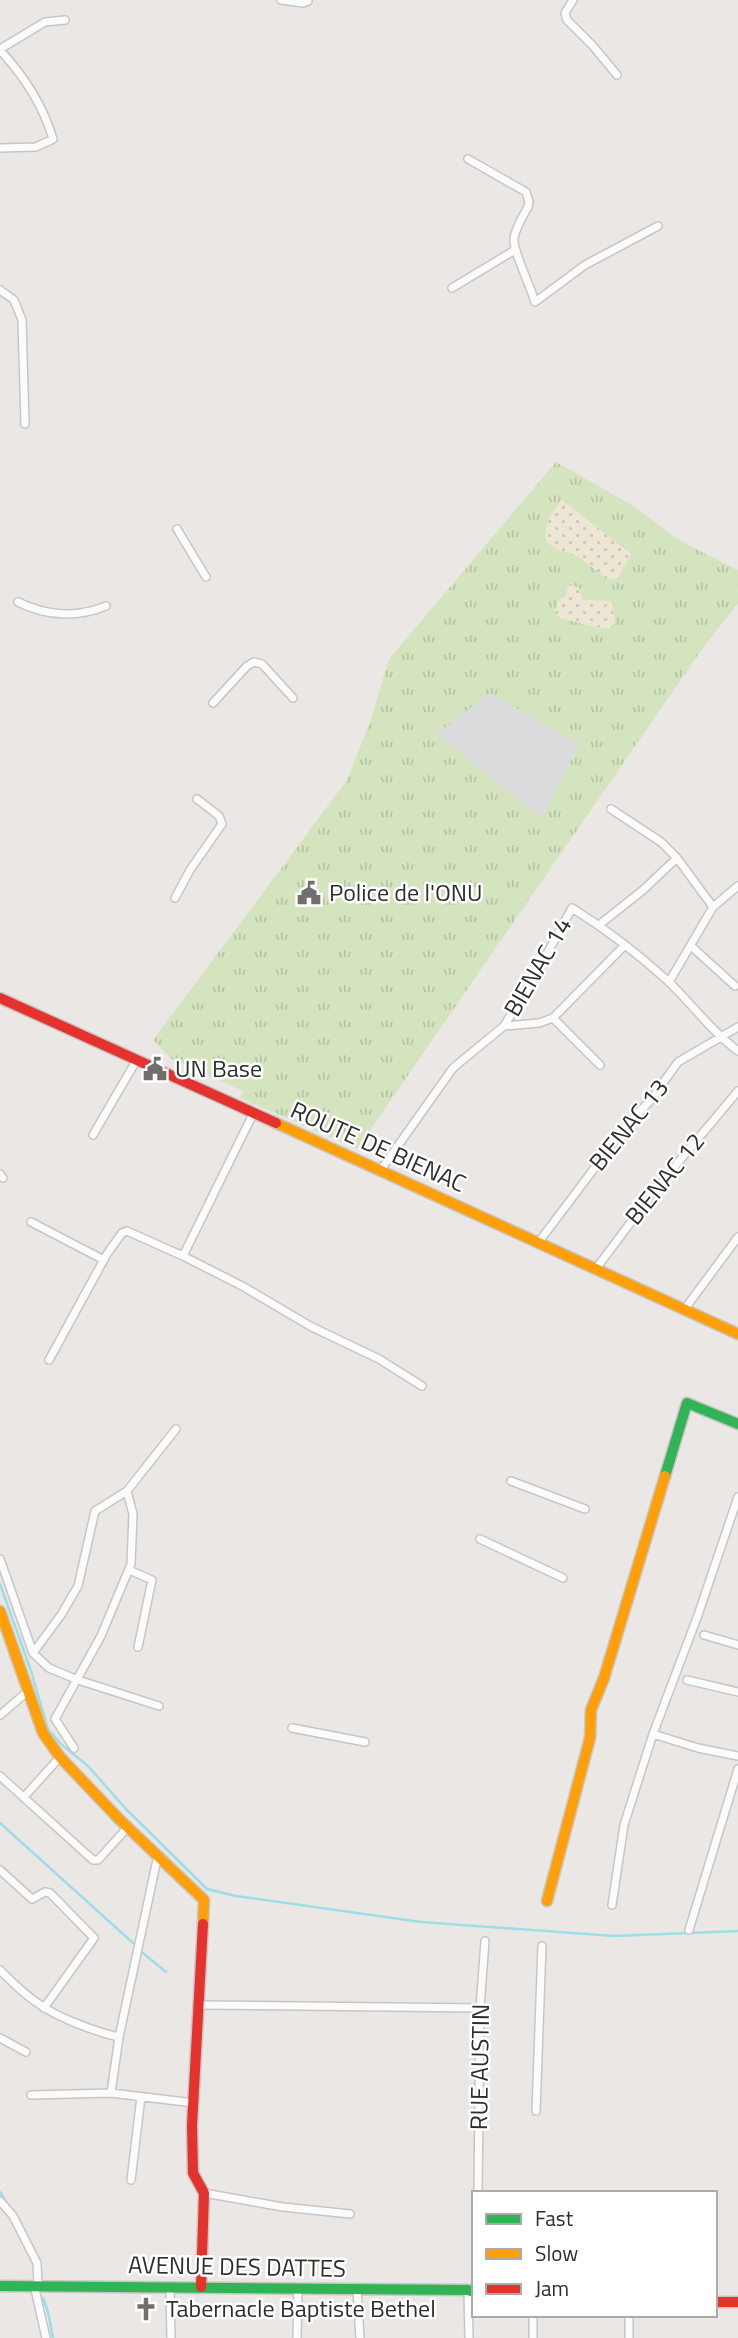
<svg xmlns="http://www.w3.org/2000/svg" width="738" height="2338" viewBox="0 0 738 2338" font-family="'Titillium Web',sans-serif">
  <defs>
    <pattern id="grass-tufts" width="24" height="20" patternUnits="userSpaceOnUse" patternTransform="scale(1.75)"><rect width="24" height="20" fill="#d3e4bf"/><path d="M3 7l-1-3M5 7V3M7 7l1-3M15 17l-1-3M17 17v-4M19 17l1-3" fill="none" stroke="#b5c4a4"/></pattern>
    <pattern id="sand-dots" width="8" height="8" patternUnits="userSpaceOnUse" patternTransform="scale(1.75)"><rect width="8" height="8" fill="#eee6d4"/><path d="M2 2h.1M6 6h.1" fill="none" stroke="#ccc6b6" stroke-width="1.8" stroke-linecap="round"/></pattern>
  </defs>
  <rect width="100%" height="100%" fill="#ebe7e4"/>
  <!-- airport -->
  <path fill="#dcdcdf" d="M 490,693 L 579,744 L 542,818 L 437,734 Z"/>
  <!-- grass -->
  <path fill="url(#grass-tufts)" fill-rule="evenodd" d="M 556,462 L 630,504 L 684,543 L 738,570 L 738,603 L 700,652 L 357,1149 L 240,1098 L 243,1091 L 173,1060 L 153,1040 L 347,780 L 370,722 L 389,659 ZM 562,500 L 631,554 L 617,578 L 608,579 C 598,571 587,560 576,555 C 569,551 562,552 555,548 C 535,536 552,512 562,500 ZM 571,585 L 574,585 L 582,600 L 610,601 L 612,603 L 615,620 L 604,629 L 560,618 L 560,599 L 566,597 L 568,587 ZM 490,693 L 579,744 L 542,818 L 437,734 Z"/>
  <!-- sand -->
  <path fill="url(#sand-dots)" d="M 562,500 L 631,554 L 617,578 L 607,579 L 578,556 L 556,549 L 546,541 L 547,521 Z
    M 571,585 L 580,589 L 582,600 L 610,601 L 612,603 L 615,623 L 611,628 C 601,629 563,620 555,614 L 558,601 L 566,597 L 568,587 Z"/>
  <g fill="none" stroke-linecap="round" stroke-linejoin="round">
    <!-- stream -->
    <path stroke="#9cdee8" stroke-width="2.5" d="M 0,1584 L 31,1671 L 48,1729 L 61,1744 L 88,1766 L 126,1809 L 207,1889 L 236,1896 L 421,1922 L 614,1936 L 738,1931
      M 0,1823 L 133,1943
      M 143,1953 L 166,1972
      M 0,2192 L 9,2207
      M 43,2298 L 48,2312 L 53,2338"/>
    <!-- street casing -->
    <g stroke="#c7c6c6" stroke-width="10">
      <path id="street" d="M 281,0 L 303,3 L 308,1
        M 573,0 L 565,13 L 567,20 L 593,46 L 617,75
        M 0,49 L 45,22 L 65,20
        M 0,50 C 24,76 43,105 53,139 L 36,147 L 0,148
        M 468,159 L 526,192 L 529,202 L 528,207 C 523,216 516,227 514,238 C 512,249 531,287 535,302 L 585,265 L 658,226
        M 452,288 L 515,250
        M 0,290 L 14,300 L 22,320 L 25,424
        M 177,529 L 206,577
        M 18,602 C 46,616 77,618 106,606
        M 213,703 L 247,666 L 254,662 L 262,664 L 293,698
        M 611,809 L 661,842 L 677,858
        M 175,898 L 190,870 L 222,824 L 219,816 L 197,799
        M 599,925 L 643,890 L 677,858 L 713,907
        M 691,946 L 735,986
        M 669,982 L 713,907 L 738,886
        M 553,1018 L 600,1065
        M 504,1026 L 536,974 L 572,908 C 606,929 638,954 668,981 C 692,1004 711,1031 738,1051
        M 93,1135 L 136,1061
        M 380,1171 L 453,1068 L 504,1026 L 539,1023 L 553,1018 L 625,945
        M 0,1174 L 3,1178
        M 31,1222 L 104,1260
        M 538,1243 L 630,1121 L 650,1101 L 678,1062 L 738,1027
        M 183,1256 L 244,1287 L 310,1326 L 379,1359 L 422,1386
        M 595,1270 L 655,1190 L 738,1091
        M 684,1310 L 738,1237
        M 49,1360 L 107,1254 L 122,1233 L 127,1231 L 183,1256 L 253,1114
        M 511,1481 L 585,1509
        M 480,1539 L 563,1578
        M 0,1559 L 33,1653 L 49,1668 L 78,1680 L 159,1706
        M 129,1570 L 152,1580 L 138,1647
        M 704,1635 L 738,1645
        M 33,1653 L 61,1615 L 78,1586 L 95,1511 L 127,1491 L 176,1429
        M 687,1680 L 738,1692
        M 0,1715 L 27,1692
        M 292,1728 L 365,1742
        M 653,1734 L 698,1748 L 738,1756
        M 74,1748 L 55,1719 L 101,1636 L 131,1564 L 133,1514 L 127,1491
        M 0,1776 L 93,1860 L 98,1860 L 128,1827
        M 24,1797 L 60,1757
        M 0,1870 L 32,1899 L 45,1892 L 50,1893 L 94,1938 L 44,2008
        M 612,1905 L 624,1825 L 653,1734 L 698,1615 L 738,1497
        M 689,1930 L 738,1769
        M 0,1970 C 13,1983 26,1996 42,2006 C 59,2018 99,2033 119,2037
        M 199,2005 L 480,2008
        M 0,2038 L 26,2052
        M 111,2093 L 119,2037 L 158,1855
        M 31,2095 L 111,2093 L 194,2103
        M 536,2111 L 542,1946
        M 131,2180 L 141,2097
        M 204,2193 L 283,2207 L 350,2214
        M 478,2193 L 480,2008 L 485,1941
        M 0,2201 L 13,2216 L 37,2263 L 38,2286
        M 34,2285 L 46,2338
        M 170,2288 L 171,2338
        M 357,2289 L 360,2338
        M 468,2290 L 469,2338
        M 297,2338 L 298,2288
        M 533,2338 L 533,2315
        M 629,2338 L 629,2315"/>
    </g>
    <!-- fast casing -->
    <g stroke="#c7c6c6" stroke-width="13">
      <path id="fast" d="M 665,1476 L 687,1403 L 738,1424
        M 0,2286 L 468,2290 L 474,2292"/>
    </g>
    <!-- slow casing -->
    <g stroke="#c7c6c6" stroke-width="13">
      <path id="slow" d="M 276,1123 L 738,1334
        M 0,1611 L 43,1733 L 60,1757 L 119,1819 L 204,1900 L 203,1924
        M 547,1901 L 590,1738 L 591,1710 L 604,1678 L 665,1476"/>
    </g>
    <!-- jam casing -->
    <g stroke="#c7c6c6" stroke-width="13">
      <path id="jam" d="M 0,998 L 276,1123
        M 201,2287 L 204,2193 L 193,2173 L 192,2125 L 203,1924
        M 715,2302 L 738,2302"/>
    </g>
    <!-- street -->
    <use href="#street" stroke="#fcfbfb" stroke-width="7"/>
    <!-- fast -->
    <use href="#fast" stroke="#30b455" stroke-width="10"/>
    <!-- slow -->
    <use href="#slow" stroke="#ff9f0a" stroke-width="10"/>
    <!-- jam -->
    <use href="#jam" stroke="#e5322d" stroke-width="10"/>
  </g>
  <!-- icons -->
  <defs>
    <g id="civic-bare" transform="scale(1.89)"><path d="M-.6-6.5H3V-4.5H.6V-3L4-1V1h2V6H-6V1h2V-1L-.6-3ZM-1.2 2.5V6h2.4V2.5Z" fill="#706f6e" stroke="#fff" stroke-width="2.5" paint-order="stroke"/></g>
    <g id="church-bare" transform="scale(1.89)"><path d="M-1.2-6h2.4v3.5h3.3v2.4h-3.3V6h-2.4V-.1h-3.3v-2.4h3.3Z" fill="#706f6e" stroke="#fff" stroke-width="2.5" paint-order="stroke"/></g>
  </defs>
  <g fill-rule="evenodd">
    <use href="#civic-bare" x="309" y="893"/>
    <use href="#civic-bare" x="155" y="1069"/>
    <use href="#church-bare" x="146" y="2309"/>
  </g>
  <g text-anchor="middle" stroke-width="5" stroke-linejoin="round" paint-order="stroke">
    <!-- poi labels -->
    <g font-size="24" fill="#2e2e2e" stroke="#fff" text-anchor="start">
      <text x="329" y="901">Police de l'ONU</text>
      <text x="175" y="1077">UN Base</text>
      <text x="166" y="2317">Tabernacle Baptiste Bethel</text>
    </g>
    <!-- street labels -->
    <g font-size="24" fill="#2e2e2e" stroke="#fff">
      <text transform="translate(538 967) rotate(-60)" y="8">BIENAC 14</text>
      <text transform="translate(629 1125) rotate(-51)" y="8">BIENAC 13</text>
      <text transform="translate(378 1147) rotate(24)" y="8">ROUTE DE BIENAC</text>
      <text transform="translate(665 1179) rotate(-51)" y="8">BIENAC 12</text>
      <text transform="translate(480 2067) rotate(-89)" y="8">RUE AUSTIN</text>
      <text transform="translate(237 2267) rotate(1)" y="8">AVENUE DES DATTES</text>
    </g>
  </g>
  <!-- legend -->
  <rect x="472" y="2191" width="245" height="126" fill="#ffffff" stroke="#ababab" stroke-width="2"/>
  <rect x="486" y="2214" width="35" height="10" fill="#30b455" stroke="#ababab" stroke-width="2"/>
  <text x="535" y="2226" font-size="21" fill="#2e2e2e">Fast</text>
  <rect x="486" y="2249" width="35" height="10" fill="#ff9f0a" stroke="#ababab" stroke-width="2"/>
  <text x="535" y="2261" font-size="21" fill="#2e2e2e">Slow</text>
  <rect x="486" y="2284" width="35" height="10" fill="#e5322d" stroke="#ababab" stroke-width="2"/>
  <text x="535" y="2296" font-size="21" fill="#2e2e2e">Jam</text>
</svg>
